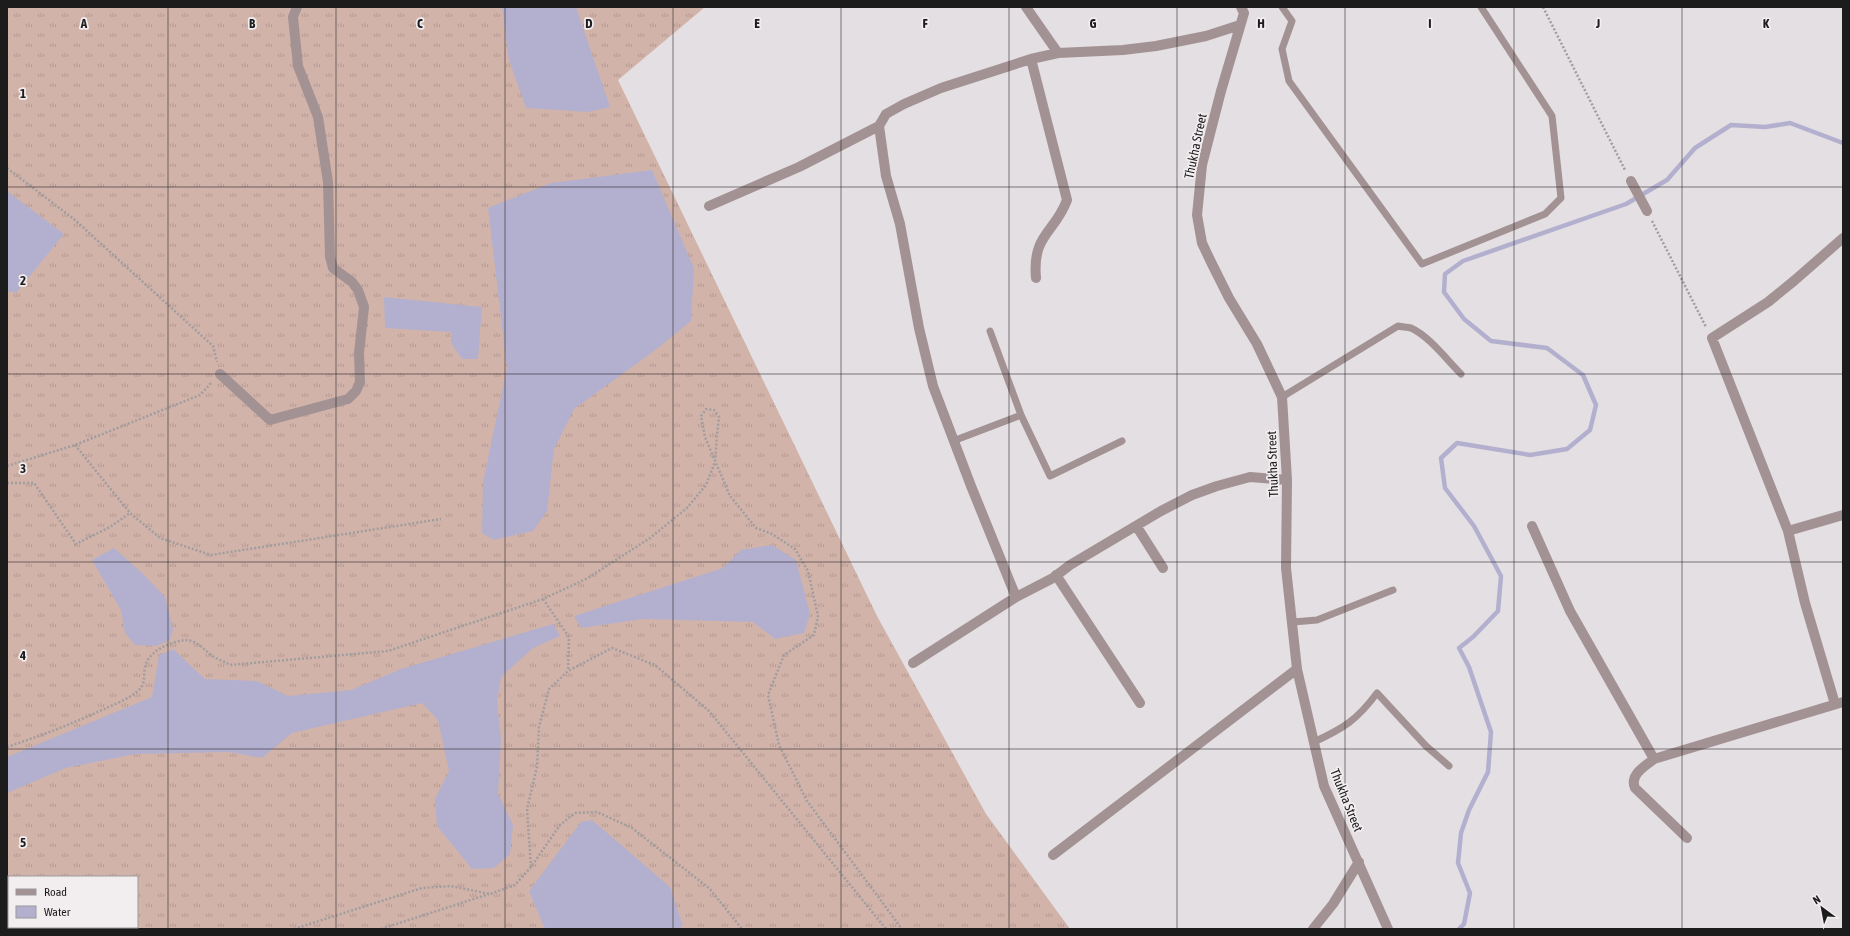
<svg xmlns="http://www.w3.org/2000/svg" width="1850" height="936" viewBox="0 0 1850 936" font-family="'Asap Condensed',sans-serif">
  <defs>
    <pattern id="grass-tufts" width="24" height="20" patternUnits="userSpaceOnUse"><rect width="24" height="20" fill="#d2b3a9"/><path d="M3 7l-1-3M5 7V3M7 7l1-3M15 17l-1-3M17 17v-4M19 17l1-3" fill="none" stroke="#b49991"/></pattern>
  </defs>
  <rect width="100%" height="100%" fill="#e4dfe2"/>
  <!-- grass -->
  <path fill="url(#grass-tufts)" fill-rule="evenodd" d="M 7,7 L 705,7 L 618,80 L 877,616 L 986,814 L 1070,929 L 7,929 ZM 9,877 L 137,877 L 137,927 L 9,927 Z"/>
  <!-- water -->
  <path fill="#b3b0cf" d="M 502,7 L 576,7 L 610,107 L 588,112 L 526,108 L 509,60 Z
    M 652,170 L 694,268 L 691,321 L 658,348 L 574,409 L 554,449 L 547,511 L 533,531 L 494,540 L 482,533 L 483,482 L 507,368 L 488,208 L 551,183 Z
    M 7,191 L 64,234 L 16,293 L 7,291 Z
    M 384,297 L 482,307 L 478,359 L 462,359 L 451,343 L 451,332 L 385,328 Z
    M 772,545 L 796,560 L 810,614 L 804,633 L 775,639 L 753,622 L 643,619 L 581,628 L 574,616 L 723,568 L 741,550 Z
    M 114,548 L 143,574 L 165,597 L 173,629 L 170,640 L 156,646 L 135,645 L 125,633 L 121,610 L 92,560 Z
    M 553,624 L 560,636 L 533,648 L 501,677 L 497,702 L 501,740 L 498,794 L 513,825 L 510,854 L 494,868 L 472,869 L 437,826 L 435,799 L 449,771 L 438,720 L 422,703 L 292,733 L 262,758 L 229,752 L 135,754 L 66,768 L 7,793 L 7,757 L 152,697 L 159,655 L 173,649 L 205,679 L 257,681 L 288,696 L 351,690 L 401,669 Z
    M 592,820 L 670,887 L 683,926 L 676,929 L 545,929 L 529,891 L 581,822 Z"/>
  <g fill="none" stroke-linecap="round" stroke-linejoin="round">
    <!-- stream -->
    <path stroke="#b3b0cf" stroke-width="4.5" d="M 1459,929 L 1464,924 L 1470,893 L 1458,863 L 1461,833 L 1469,810 L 1488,772 L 1491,732 L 1469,667 L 1459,648 L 1473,637 L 1498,611 L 1501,576 L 1474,526 L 1445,488 L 1441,458 L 1457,443 L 1530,455 L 1567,449 L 1590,430 L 1596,405 L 1583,375 L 1547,348 L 1491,341 L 1464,319 L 1444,292 L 1445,274 L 1463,261 L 1626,204 L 1667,180 L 1695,148 L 1731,125 L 1765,127 L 1790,123 L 1843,143"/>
    <!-- path -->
    <path stroke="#a09d9f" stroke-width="2.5" stroke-dasharray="2 2" stroke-linecap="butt" d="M 1543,7 L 1625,170
      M 7,168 L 75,220 L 213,346 L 217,362
      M 1652,221 L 1706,327
      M 75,445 L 130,513 L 160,538 L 211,555 L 441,519
      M 7,466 L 75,445 L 200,395 L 212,382
      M 7,483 L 34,483 L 76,544 L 110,527 L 130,513
      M 543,599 L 569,637 L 568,671
      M 7,747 C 40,736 72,724 104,709 C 115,704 129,699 139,690 C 146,683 143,676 145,667 C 148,651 170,642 185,640 C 197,640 205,651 214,657 C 219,660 225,662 230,665 L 388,651 L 543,599 L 588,578 L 650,538 L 687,508 L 706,485 L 715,462 L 717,435 L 719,417 L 714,410 L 706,409 L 701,416 L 705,437 L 730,496 L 756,528 L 772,534 L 795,549 L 808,571 L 818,616 L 814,635 L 784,655 L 768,695 L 779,745 L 807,801 L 902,929
      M 531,867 L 527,809 L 537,767 L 539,727 L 549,689 L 568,671 L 612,648 L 655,665 L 709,711 L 886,929
      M 294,929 L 422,888 L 451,886 L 490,894 L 515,885 L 531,867 L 560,825 L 575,813 L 597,812 L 632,828 L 709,888 L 742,929
      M 381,929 L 489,894"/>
    <!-- service -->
    <path stroke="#a39293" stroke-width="7" d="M 1282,7 L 1292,21 L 1282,49 L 1289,81 L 1422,264 L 1545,214 L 1561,198 L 1552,116 L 1481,7
      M 1282,397 L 1398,326 C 1402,327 1407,327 1411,328 C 1429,336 1447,360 1461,374
      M 1021,415 L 1050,476 L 1122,441
      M 953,441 L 1021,415 L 990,331
      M 1293,622 L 1317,620 L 1393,590
      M 1314,742 C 1344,728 1357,720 1377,693 L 1426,746 L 1449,766"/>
    <!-- minor -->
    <path stroke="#a39293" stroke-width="10" d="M 1026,7 L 1058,53
      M 1241,7 L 1244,13 L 1221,91 L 1202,165 L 1197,215 L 1202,243 L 1211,262 L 1229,298 L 1257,344 L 1282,397 L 1287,480 L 1286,568 L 1297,669 L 1324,786 L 1388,929
      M 1240,25 L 1206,36 L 1156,46 L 1123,50 L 1058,53 L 1031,59 L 941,88 L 904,104 L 886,114 L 879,126 L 886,176 L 900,224 L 919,328 L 933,386 L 971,486 L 1016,597 L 1053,578 L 1070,565 L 1161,511 L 1192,495 L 1217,486 L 1250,477 L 1287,480
      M 1031,59 L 1067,200 C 1055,233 1032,234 1036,278
      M 1631,181 L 1647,211
      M 709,206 L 799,167 L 879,126
      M 220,374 L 270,420 L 348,399 L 356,391 L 360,382 L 359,353 L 364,307 L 358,290 L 352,282 L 333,268 L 330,257 L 328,182 L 318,117 L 298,66 L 293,17 L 297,7
      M 1532,526 L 1570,611 L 1654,759 L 1843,702
      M 1137,527 L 1163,568
      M 1788,531 L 1843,515
      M 1056,575 L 1140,703
      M 913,663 L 1016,597
      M 1835,704 L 1805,603 L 1788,531 L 1712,338 L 1768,302 L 1795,280 L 1843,238
      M 1654,759 C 1645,766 1629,775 1635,788 L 1687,838
      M 1053,855 L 1297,669
      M 1313,929 L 1333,904 L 1359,862"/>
  </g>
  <!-- grid -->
  <path fill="none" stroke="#1d1c1d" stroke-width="1" stroke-opacity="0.55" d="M 168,7 L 168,929M 336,7 L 336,929M 505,7 L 505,929M 673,7 L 673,929M 841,7 L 841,929M 1009,7 L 1009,929M 1177,7 L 1177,929M 1345,7 L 1345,929M 1514,7 L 1514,929M 1682,7 L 1682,929M 7,187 L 1843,187M 7,374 L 1843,374M 7,562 L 1843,562M 7,749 L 1843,749"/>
  <g text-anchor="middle" stroke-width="3.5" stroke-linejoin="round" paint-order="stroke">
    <!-- street labels -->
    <g font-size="13" fill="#1d1c1d" stroke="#f2edef">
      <text transform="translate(1195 146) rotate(-78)" y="5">Thukha Street</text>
      <text transform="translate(1272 464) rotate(-92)" y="5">Thukha Street</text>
      <text transform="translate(1347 800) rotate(68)" y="5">Thukha Street</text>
    </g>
  </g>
  <g font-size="13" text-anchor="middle" font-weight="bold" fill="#1d1c1d" stroke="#f2edef" stroke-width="3.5" stroke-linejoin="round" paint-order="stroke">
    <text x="84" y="28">A</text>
    <text x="252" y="28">B</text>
    <text x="420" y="28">C</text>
    <text x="589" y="28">D</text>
    <text x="757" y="28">E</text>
    <text x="925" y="28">F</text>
    <text x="1093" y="28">G</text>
    <text x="1261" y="28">H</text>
    <text x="1430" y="28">I</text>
    <text x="1598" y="28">J</text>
    <text x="1766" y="28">K</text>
    <text x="23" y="98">1</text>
    <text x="23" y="285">2</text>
    <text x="23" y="473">3</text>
    <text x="23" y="660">4</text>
    <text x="23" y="847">5</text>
  </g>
  <!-- border -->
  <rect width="1850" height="936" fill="none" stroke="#1d1c1d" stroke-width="16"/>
  <!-- legend -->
  <rect x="8" y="876" width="130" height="52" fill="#f2edef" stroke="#9d999b"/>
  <rect x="16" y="889" width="20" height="6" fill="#a39293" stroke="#9d999b"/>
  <text x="44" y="896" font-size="12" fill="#1d1c1d">Road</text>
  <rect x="16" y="906" width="20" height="12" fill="#b3b0cf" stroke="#9d999b"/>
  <text x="44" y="916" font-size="12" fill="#1d1c1d">Water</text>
  <!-- north arrow -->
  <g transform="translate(1822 908) rotate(328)" stroke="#f2edef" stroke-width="3" paint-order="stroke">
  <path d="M0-3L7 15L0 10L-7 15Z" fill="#1d1c1d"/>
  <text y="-6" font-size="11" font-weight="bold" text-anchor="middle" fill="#1d1c1d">N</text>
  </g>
</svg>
